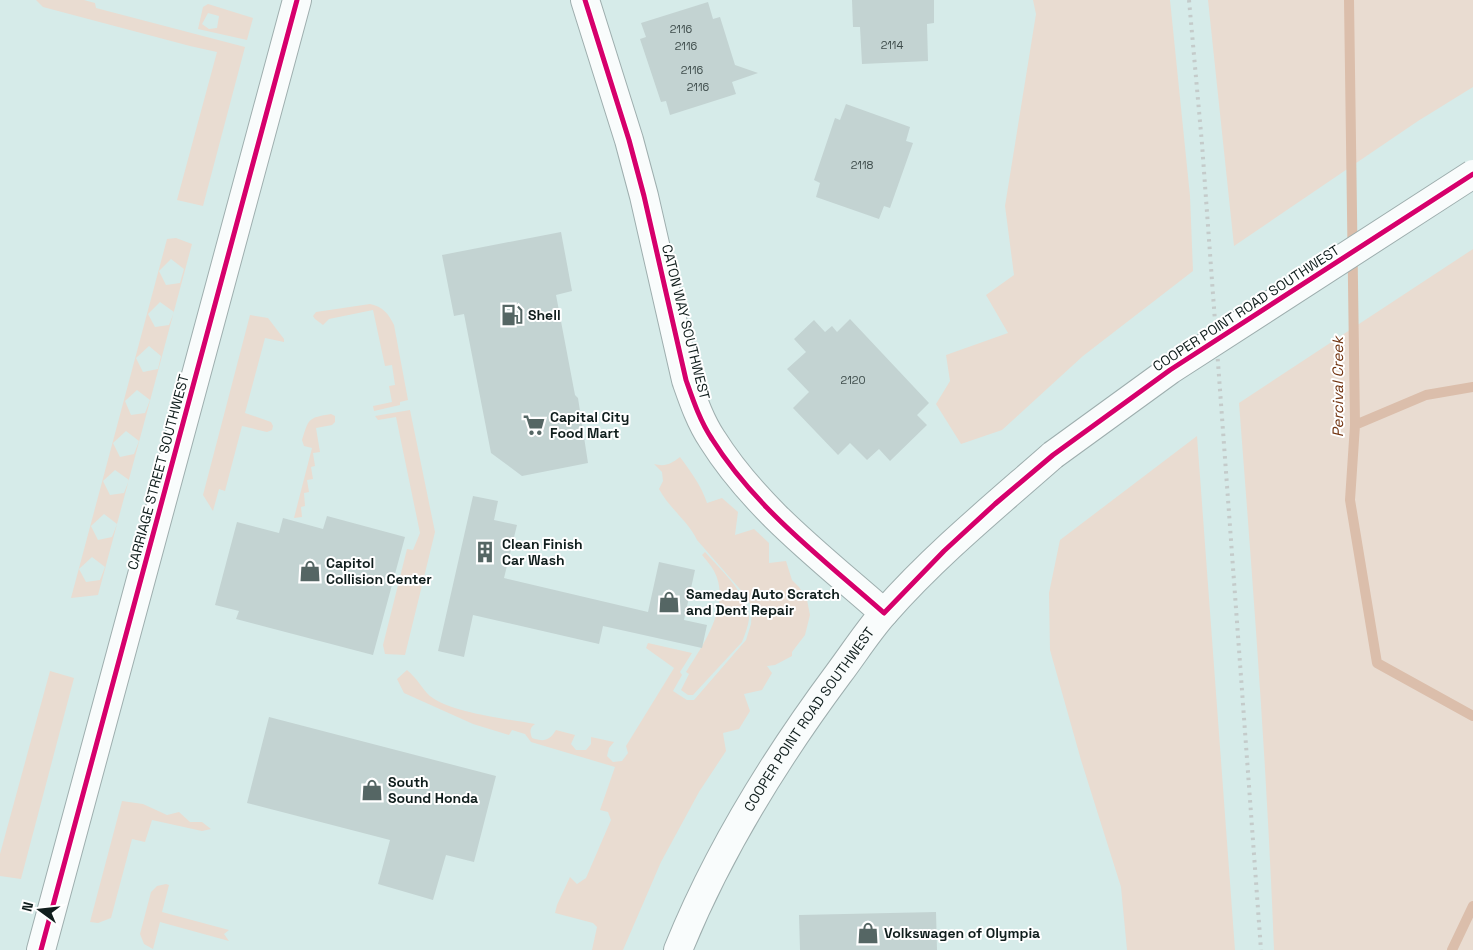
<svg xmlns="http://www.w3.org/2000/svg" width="1473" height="950" viewBox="0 0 1473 950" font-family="'Space Grotesk',sans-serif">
  <rect width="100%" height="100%" fill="#d6ebe9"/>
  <!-- green -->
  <path fill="#e9dcd1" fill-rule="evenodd" d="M 36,0 L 84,0 L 95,3 L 96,8 L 245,47 L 203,206 L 177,200 L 217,52 L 190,46 L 43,7 Z
    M 1033,0 L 1170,0 L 1190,196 L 1193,271 L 1083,356 L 1002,430 L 961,444 L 936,404 L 950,381 L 946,355 L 1008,333 L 986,295 L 1014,275 L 1005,206 L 1036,14 Z
    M 1208,0 L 1473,0 L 1473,87 L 1418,121 L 1234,246 Z
    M 208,4 L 253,18 L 247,40 L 198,29 L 203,7 ZM 208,13 L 219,16 L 217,28 L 209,29 L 202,24 Z
    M 176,238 L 192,244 L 98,595 L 71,598 L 167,239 ZM 171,259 L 184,269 L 180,283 L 166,285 L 159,271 ZM 160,302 L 174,312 L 169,325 L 155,327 L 148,314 ZM 149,346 L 161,356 L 158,369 L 143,372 L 136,358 ZM 137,390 L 150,400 L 145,413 L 131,415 L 125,401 ZM 126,431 L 139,441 L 134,454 L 120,457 L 113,443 ZM 115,470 L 129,480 L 124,493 L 110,495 L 103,481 ZM 104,514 L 117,524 L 112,537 L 98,540 L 91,526 ZM 92,557 L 105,567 L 100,580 L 86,582 L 79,569 Z
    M 1473,249 L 1473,950 L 1274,950 C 1267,767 1253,585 1239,403 Z
    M 370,304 C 383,307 388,313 394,325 L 408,400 L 400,402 L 400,405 L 374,411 L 373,406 L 392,402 L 389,386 L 395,385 L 392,365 L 385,366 L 373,310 L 329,319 L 323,325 L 315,319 L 313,316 L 316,312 Z
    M 250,315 L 268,318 L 284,339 L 284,342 L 265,338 L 245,413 L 271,422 L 273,426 L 272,430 L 267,432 L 242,426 L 225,491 L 219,489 L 213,511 L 203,495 Z
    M 410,410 L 435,532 L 405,655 L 385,654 L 383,645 L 407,549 L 413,550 L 420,533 L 396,417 L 378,420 L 375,416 Z
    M 331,414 L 335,416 L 335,422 L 332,425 L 316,428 L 320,452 L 313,453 L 315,466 L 311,467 L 313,479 L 307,480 L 309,492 L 304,493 L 305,506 L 301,507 L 302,517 L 294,518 L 312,448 L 304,446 L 302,440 C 309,418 308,418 331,414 Z
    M 1197,436 L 1235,950 L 1127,950 L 1121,887 L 1081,760 L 1050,650 L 1049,593 L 1060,540 Z
    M 680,457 C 691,472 701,485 707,503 L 722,498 L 738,512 L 735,535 L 754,529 L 769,543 L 769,563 L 786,561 L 792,580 L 799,587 L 807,600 L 810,615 L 805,635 L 792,652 L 792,656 L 775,665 L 767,666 L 772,673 L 762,690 L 744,694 L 750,711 L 739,729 L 723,733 L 726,751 L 699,792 L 661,862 L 623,950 L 592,950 L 597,927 L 593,923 L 555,913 L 557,905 L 570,877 L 577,884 L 586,878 L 611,820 L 608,812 L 600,810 L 615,767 L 531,742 L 525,734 L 512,730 L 509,735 L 473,724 L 404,693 L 397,679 L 407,670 C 418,679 422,689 430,696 C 451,713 508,719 535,724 C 529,728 530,732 532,738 C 544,742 549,741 556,730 L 575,735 L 571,744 L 576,750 L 586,750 L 591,744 L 591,737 L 614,742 L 609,748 L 607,756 L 613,762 L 622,761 L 628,753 L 626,746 L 674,668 L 646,648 L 648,643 L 692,653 L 680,672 L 682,675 L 673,691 L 687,700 L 694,700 L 746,640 L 751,624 L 752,608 L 746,596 L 697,540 C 688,521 669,508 659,489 L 663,481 L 662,472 L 654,464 C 665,467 671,464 680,457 Z
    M 705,552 C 719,568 750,596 749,619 C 748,627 745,634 742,642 L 693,695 L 688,695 L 681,690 L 689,674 L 686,672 C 703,645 732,604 714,571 C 711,565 706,560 702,555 Z
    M 50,671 L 74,678 L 21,879 L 0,876 L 0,854 Z
    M 122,801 L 143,804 L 167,815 L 179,812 L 190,822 L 202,822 L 211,829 L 202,831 L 152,820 L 145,842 L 132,839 L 111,918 L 98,923 L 90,922 Z
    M 166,884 L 169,885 L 162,912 L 229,930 L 224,934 L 229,941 L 160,922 L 153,949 L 144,944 L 140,934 L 151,892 L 157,886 Z"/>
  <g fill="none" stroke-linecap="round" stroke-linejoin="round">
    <!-- stream -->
    <path stroke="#dbbeab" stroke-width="10" d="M 1349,0 L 1355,425 L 1350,500 L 1377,663 L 1473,716
      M 1355,425 L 1426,395 L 1473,387
      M 1452,950 L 1473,906"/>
  </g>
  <!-- building -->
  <path fill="#c3d3d2" d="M 852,0 L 934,0 L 934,23 L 927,24 L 928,61 L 862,64 L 860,27 L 853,27 Z
    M 708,2 L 713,19 L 720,17 L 735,65 L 758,73 L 732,82 L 736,94 L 670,115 L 666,101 L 661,102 L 640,39 L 646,37 L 641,23 Z
    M 846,104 L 910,127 L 906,141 L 913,143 L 890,208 L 884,206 L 879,219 L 816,197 L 820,183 L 814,180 L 835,118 L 840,120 Z
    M 561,232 L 572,291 L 556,295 L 575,395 L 578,398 L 588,463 L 522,476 L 491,453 L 464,314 L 454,316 L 442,255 Z
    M 850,319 L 929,403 L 917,415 L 927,425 L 890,461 L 879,449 L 867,460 L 850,443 L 838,455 L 793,408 L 809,392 L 787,369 L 806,352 L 794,339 L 814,320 L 825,332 L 832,326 L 837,332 Z
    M 473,496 L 498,501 L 494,520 L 517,525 L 504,578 L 648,612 L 659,562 L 695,570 L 684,620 L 707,625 L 702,648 L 603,626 L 599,644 L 473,615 L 464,657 L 438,651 Z
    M 327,516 L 405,537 L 373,655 L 236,619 L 239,611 L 215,605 L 237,522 L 279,533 L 283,518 L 323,529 Z
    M 269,717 L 496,776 L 474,862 L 446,855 L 433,900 L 378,884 L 390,840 L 247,803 Z
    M 936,912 L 937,950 L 800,950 L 799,915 Z"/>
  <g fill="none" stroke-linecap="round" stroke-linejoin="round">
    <!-- minor casing -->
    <g stroke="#9eaeae" stroke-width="30">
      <path id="minor" d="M 585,0 L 629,140 L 644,196 L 686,380 C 693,400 700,421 712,439 C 756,509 823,559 884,613
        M 41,950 L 297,0"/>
    </g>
    <!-- secondary casing -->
    <g stroke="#9eaeae" stroke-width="30">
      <g id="secondary">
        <path id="s1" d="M 678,950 C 718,851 775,759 839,673 C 854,653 868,631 884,613 C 935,555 995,506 1053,455"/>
      </g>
    </g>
    <!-- minor -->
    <use href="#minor" stroke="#f9fcfc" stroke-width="28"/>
    <!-- secondary -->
    <use href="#secondary" stroke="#f9fcfc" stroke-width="28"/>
    <!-- rail -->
    <path stroke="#c4cbca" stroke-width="4" stroke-dasharray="2.5 5" stroke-linecap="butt" d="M 1189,0 L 1202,144 L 1261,950"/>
    <!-- secondary-bridge casing -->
    <g stroke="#9eaeae" stroke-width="30" stroke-linecap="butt">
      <path id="secondary-bridge" d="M 1053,455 L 1170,370 L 1473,174"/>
    </g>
    <!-- secondary-bridge -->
    <use href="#secondary-bridge" stroke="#f9fcfc" stroke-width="28"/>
    <!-- cycleway casing -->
    <g stroke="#fff" stroke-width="8">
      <path id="cycleway" d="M 585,0 L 629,140 L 644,196 L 686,380 C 693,400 700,421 712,439 C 756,509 823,559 884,613 L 944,551 L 995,504 L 1053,455 L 1170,370 L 1473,174
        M 41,950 L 297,0"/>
    </g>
    <!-- cycleway -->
    <use href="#cycleway" stroke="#d6006c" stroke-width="5"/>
  </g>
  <!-- icons -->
  <defs>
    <g id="fuel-bare" transform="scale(1.725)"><path d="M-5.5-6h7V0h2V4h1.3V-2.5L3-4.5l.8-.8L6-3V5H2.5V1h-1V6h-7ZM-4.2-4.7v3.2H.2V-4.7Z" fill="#556664" stroke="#fff" stroke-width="2.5" paint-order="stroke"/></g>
    <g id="supermarket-bare" transform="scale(1.725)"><path d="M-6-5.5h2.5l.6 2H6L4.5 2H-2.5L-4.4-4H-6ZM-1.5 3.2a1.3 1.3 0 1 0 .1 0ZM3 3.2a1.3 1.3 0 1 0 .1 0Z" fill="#556664" stroke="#fff" stroke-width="2.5" paint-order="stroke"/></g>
    <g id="building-bare" transform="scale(1.725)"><path d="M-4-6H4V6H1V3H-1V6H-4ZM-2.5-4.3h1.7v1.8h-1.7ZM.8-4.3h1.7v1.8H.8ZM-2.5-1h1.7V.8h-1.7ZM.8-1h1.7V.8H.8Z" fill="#556664" stroke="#fff" stroke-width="2.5" paint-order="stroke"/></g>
    <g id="shop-bare" transform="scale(1.725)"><path d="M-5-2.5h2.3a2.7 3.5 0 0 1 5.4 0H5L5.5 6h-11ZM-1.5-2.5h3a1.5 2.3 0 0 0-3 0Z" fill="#556664" stroke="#fff" stroke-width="2.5" paint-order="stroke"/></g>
  </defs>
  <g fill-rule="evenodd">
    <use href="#fuel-bare" x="512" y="315"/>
    <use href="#supermarket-bare" x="534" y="425"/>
    <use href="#building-bare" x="485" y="552"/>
    <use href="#shop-bare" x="310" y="571"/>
    <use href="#shop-bare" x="669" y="602"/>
    <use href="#shop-bare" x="372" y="790"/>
    <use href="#shop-bare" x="868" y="933"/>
  </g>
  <g text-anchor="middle" stroke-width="4" stroke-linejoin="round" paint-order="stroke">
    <!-- number labels -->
    <g font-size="11" fill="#3e4c4b">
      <text x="681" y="33">2116</text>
      <text x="892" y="49">2114</text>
      <text x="686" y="50">2116</text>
      <text x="692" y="74">2116</text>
      <text x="698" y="91">2116</text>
      <text x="862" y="169">2118</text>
      <text x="853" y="384">2120</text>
    </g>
    <!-- street labels -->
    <g font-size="14" fill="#101e1d" stroke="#fff">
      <text transform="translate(1246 308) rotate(-33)" y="5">COOPER POINT ROAD SOUTHWEST</text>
      <text transform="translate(686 322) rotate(76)" y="5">CATON WAY SOUTHWEST</text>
      <text transform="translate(158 472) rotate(-75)" y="5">CARRIAGE STREET SOUTHWEST</text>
      <text dy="5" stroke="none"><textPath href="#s1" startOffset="266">COOPER POINT ROAD SOUTHWEST</textPath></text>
    </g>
    <!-- poi labels -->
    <g font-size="14" font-weight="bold" fill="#101e1d" stroke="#fff" text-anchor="start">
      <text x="528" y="320">Shell</text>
      <text x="550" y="422">Capital City<tspan x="550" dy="16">Food Mart</tspan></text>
      <text x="502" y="549">Clean Finish<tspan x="502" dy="16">Car Wash</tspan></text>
      <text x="326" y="568">Capitol<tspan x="326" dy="16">Collision Center</tspan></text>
      <text x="686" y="599">Sameday Auto Scratch<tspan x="686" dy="16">and Dent Repair</tspan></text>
      <text x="388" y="787">South<tspan x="388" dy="16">Sound Honda</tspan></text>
      <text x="884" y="938">Volkswagen of Olympia</text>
    </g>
    <!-- water labels -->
    <g font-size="15" font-style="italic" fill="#71330f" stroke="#fff">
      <text transform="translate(1338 387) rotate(-90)" y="5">Percival Creek</text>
    </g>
  </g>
  <!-- north arrow -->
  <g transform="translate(40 910) rotate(285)" stroke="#ffffff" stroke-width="4" paint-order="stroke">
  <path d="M0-4L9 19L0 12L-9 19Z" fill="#101e1d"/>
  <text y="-8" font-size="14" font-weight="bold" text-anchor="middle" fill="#101e1d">N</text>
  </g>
</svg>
